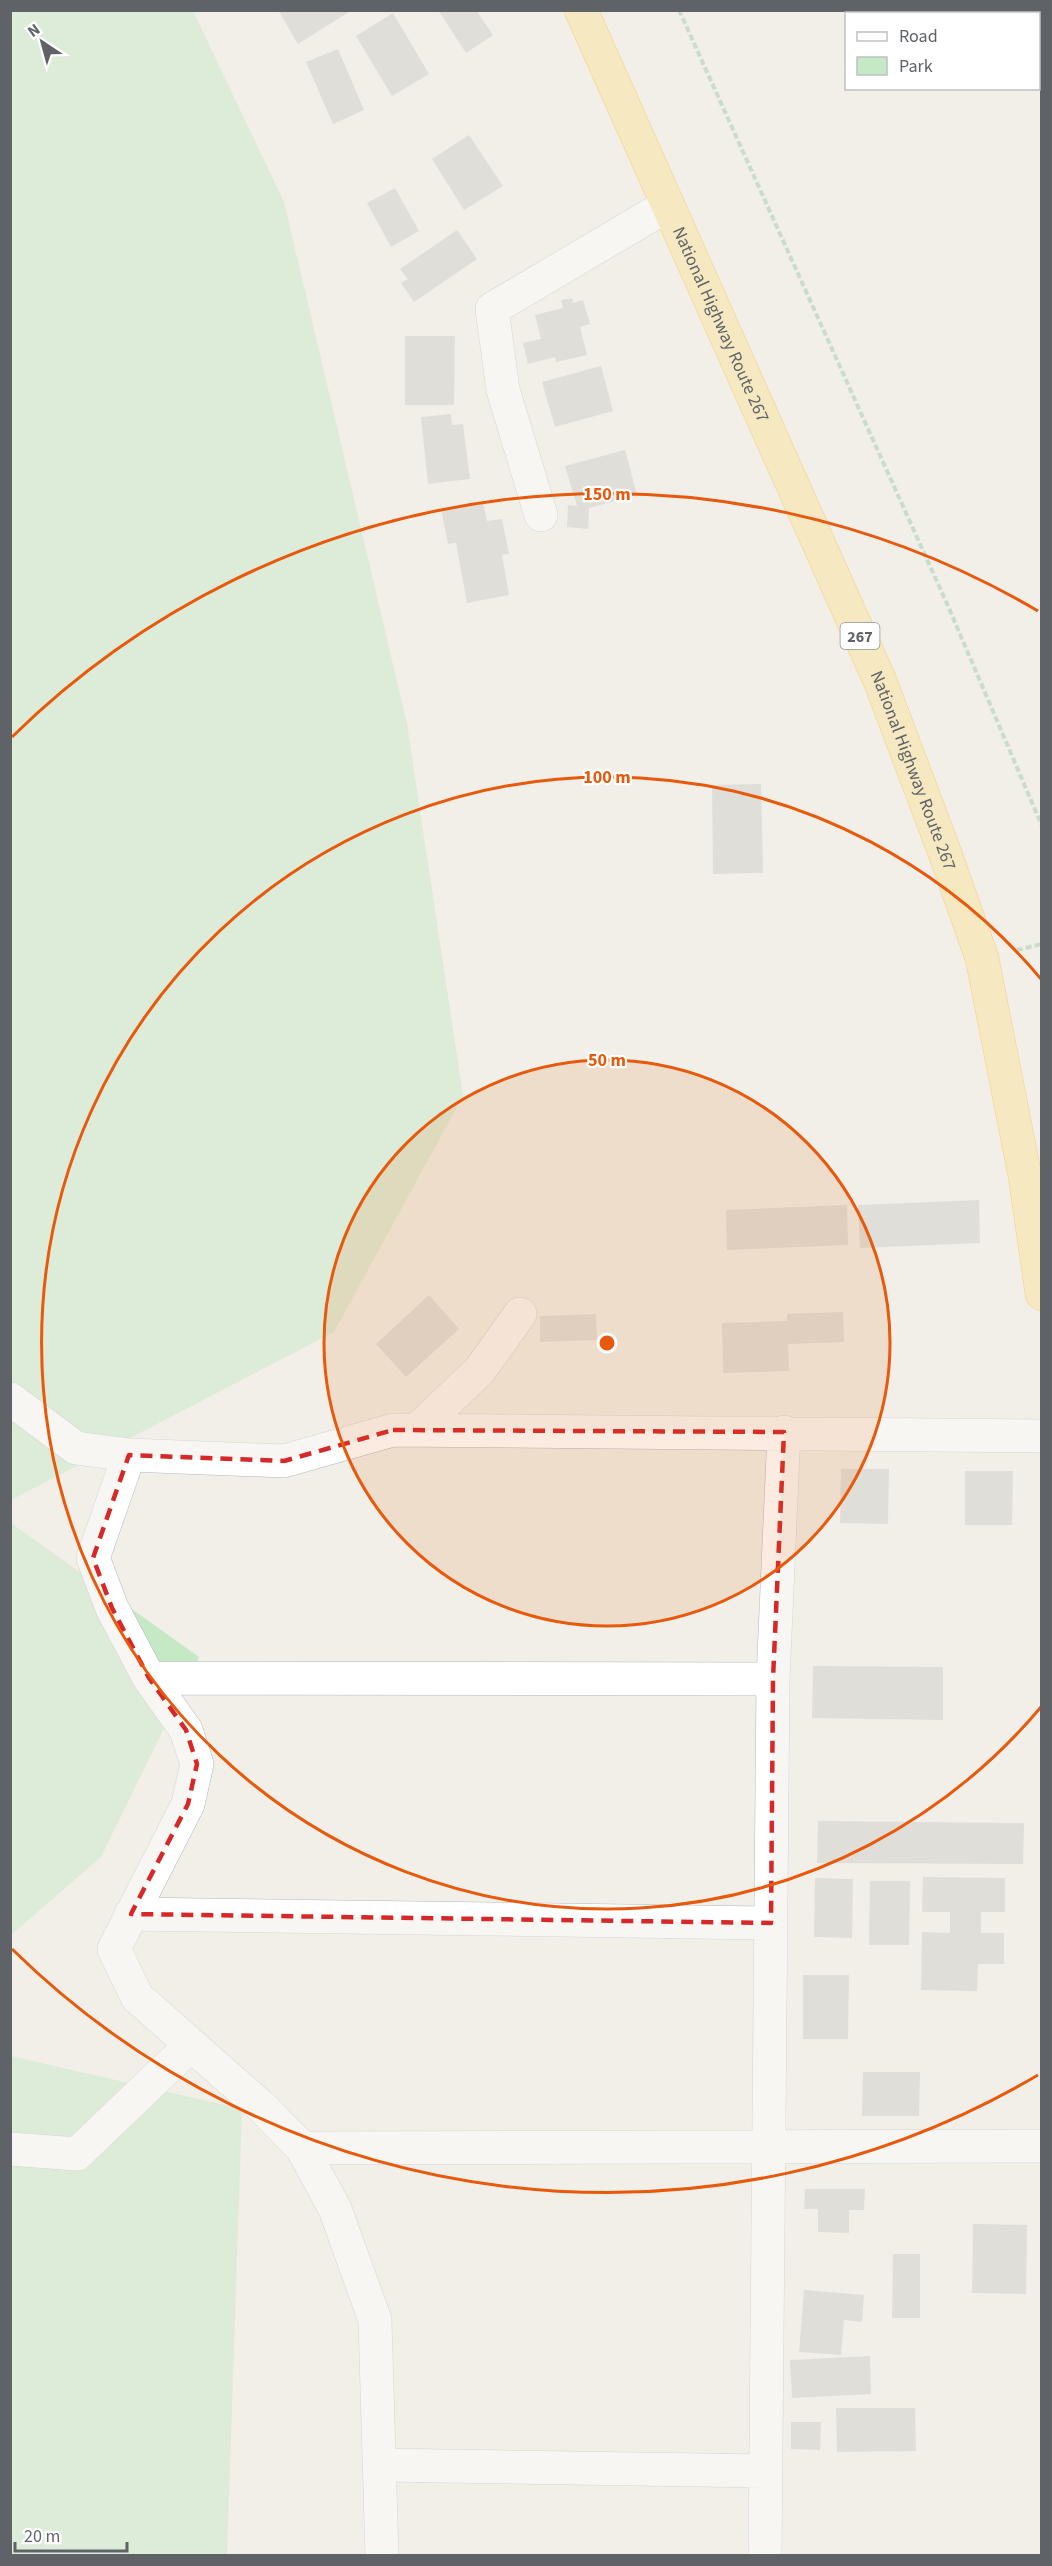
<svg xmlns="http://www.w3.org/2000/svg" width="1052" height="2566" viewBox="0 0 1052 2566" font-family="'Source Sans 3',sans-serif">
  <rect width="100%" height="100%" fill="#f1efe8"/>
  <!-- green -->
  <path fill="#c5e8c5" d="M 11,11 L 193,11 L 284,202 L 407,724 L 463,1096 L 334,1332 L 11,1500 Z
    M 11,1523 L 199,1657 L 101,1857 L 11,1935 Z
    M 11,2056 L 242,2109 L 227,2555 L 11,2556 Z"/>
  <!-- building -->
  <path fill="#cccac5" d="M 278,10 L 352,10 L 298,44 Z
    M 438,10 L 476,10 L 493,35 L 466,53 Z
    M 393,13 L 429,74 L 392,96 L 356,36 Z
    M 338,49 L 364,110 L 333,124 L 306,62 Z
    M 469,135 L 503,186 L 464,210 L 432,159 Z
    M 395,188 L 419,231 L 391,247 L 367,203 Z
    M 457,230 L 477,259 L 414,302 L 401,283 L 408,279 L 400,269 Z
    M 572,298 L 573,303 L 583,300 L 590,324 L 580,327 L 587,355 L 556,362 L 555,357 L 528,364 L 523,343 L 541,339 L 535,315 L 563,308 L 561,300 Z
    M 405,336 L 455,336 L 454,405 L 405,405 Z
    M 601,366 L 613,411 L 555,427 L 542,382 Z
    M 451,414 L 452,425 L 463,424 L 470,479 L 428,484 L 421,417 Z
    M 625,450 L 637,495 L 589,508 L 588,529 L 567,527 L 568,505 L 577,506 L 565,466 Z
    M 483,502 L 487,521 L 502,519 L 509,554 L 502,555 L 509,595 L 467,603 L 456,543 L 448,544 L 441,509 Z
    M 761,784 L 763,873 L 713,874 L 712,785 Z
    M 979,1200 L 980,1243 L 860,1248 L 858,1205 Z
    M 847,1205 L 848,1245 L 727,1250 L 726,1210 Z
    M 429,1295 L 459,1329 L 406,1377 L 376,1344 Z
    M 843,1312 L 844,1342 L 788,1344 L 789,1371 L 723,1373 L 722,1323 L 787,1321 L 787,1314 Z
    M 596,1314 L 597,1340 L 540,1342 L 540,1316 Z
    M 841,1469 L 889,1469 L 888,1524 L 840,1523 Z
    M 965,1471 L 1013,1471 L 1012,1525 L 965,1525 Z
    M 813,1666 L 943,1667 L 943,1720 L 812,1718 Z
    M 818,1821 L 1024,1823 L 1023,1864 L 817,1863 Z
    M 923,1877 L 1005,1878 L 1005,1912 L 981,1912 L 981,1933 L 1004,1933 L 1004,1964 L 978,1964 L 977,1991 L 921,1990 L 922,1932 L 950,1933 L 950,1912 L 922,1912 Z
    M 815,1878 L 853,1879 L 852,1938 L 814,1937 Z
    M 870,1881 L 910,1881 L 909,1945 L 869,1945 Z
    M 803,1975 L 849,1975 L 848,2039 L 803,2039 Z
    M 863,2072 L 920,2072 L 919,2116 L 862,2116 Z
    M 805,2189 L 865,2189 L 864,2210 L 849,2210 L 849,2233 L 818,2232 L 818,2209 L 804,2209 Z
    M 973,2224 L 1027,2225 L 1026,2294 L 972,2293 Z
    M 893,2254 L 920,2254 L 920,2318 L 892,2318 Z
    M 804,2290 L 864,2295 L 862,2322 L 844,2320 L 841,2355 L 799,2352 Z
    M 870,2356 L 871,2394 L 792,2398 L 790,2360 Z
    M 836,2408 L 915,2408 L 916,2451 L 837,2452 Z
    M 791,2422 L 821,2422 L 820,2450 L 791,2449 Z"/>
  <g fill="none" stroke-linecap="round" stroke-linejoin="round">
    <!-- minor casing -->
    <g stroke="#b5b8bc" stroke-width="34">
      <path id="minor" d="M 541,515 L 503,390 L 492,309 L 668,205
        M 10,1399 L 76,1448 L 129,1455 L 284,1461 L 393,1430 L 1042,1436
        M 417,1430 L 480,1370 L 520,1314
        M 129,1455 L 93,1558 L 112,1608 L 149,1678 L 186,1730 L 197,1764 L 188,1804 L 114,1949 L 137,1997 L 264,2109 L 302,2148 L 335,2209 L 375,2320 L 382,2556
        M 149,1678 L 773,1679
        M 131,1914 L 771,1923
        M 302,2148 L 1042,2146
        M 10,2149 L 77,2154 L 191,2045
        M 381,2465 L 765,2471
        M 765,2556 L 773,1679 L 784,1432"/>
    </g>
    <!-- highway casing -->
    <g stroke="#f9ab00" stroke-width="34">
      <g id="highway">
        <path id="s1" d="M 581,10 L 880,681 L 943,848 L 982,958 L 1025,1176 L 1042,1294"/>
      </g>
    </g>
    <!-- path -->
    <path stroke="#9cc7a9" stroke-width="4" stroke-dasharray="6 3" stroke-linecap="butt" d="M 679,10 L 948,606 L 1042,826
      M 1017,950 L 1042,944"/>
    <!-- minor -->
    <use href="#minor" stroke="#fff" stroke-width="33"/>
    <!-- highway -->
    <use href="#highway" stroke="#fde293" stroke-width="33"/>
  </g>
  <!-- marked area -->
  <path d="M0 0H1052V2566H0ZM 393,1430 L 784,1432 L 773,1679 L 771,1923 L 131,1914 L 188,1804 L 197,1764 L 186,1730 L 149,1678 L 112,1608 L 93,1558 L 129,1455 L 284,1461 Z" fill="#f1efe8" fill-opacity=".55" fill-rule="evenodd"/>
  <path fill="none" stroke="#d62828" stroke-width="4.5" stroke-dasharray="12 8" stroke-linejoin="round" d="M 393,1430 L 784,1432 L 773,1679 L 771,1923 L 131,1914 L 188,1804 L 197,1764 L 186,1730 L 149,1678 L 112,1608 L 93,1558 L 129,1455 L 284,1461 Z"/>
  <!-- distance rings -->
  <circle cx="607" cy="1343" r="283" fill="#e8590c" fill-opacity=".12"/>
  <g fill="none" stroke="#e8590c" stroke-width="3">
    <circle cx="607" cy="1343" r="283"/>
    <path d="M1041 1707A566 566 0 1 1 1041 979"/>
    <path d="M1038 2075A849 849 0 0 1 12 1949M12 737A849 849 0 0 1 1038 611"/>
  </g>
  <g text-anchor="middle" stroke-width="4.5" stroke-linejoin="round" paint-order="stroke">
    <!-- shield labels -->
    <rect fill="#fff" stroke="#8f9295" stroke-width="1.5" x="840.5" y="623" width="39" height="26" rx="4.5"/>
    <g font-size="16" font-weight="bold" fill="#5f6368">
      <text x="860" y="642">267</text>
    </g>
    <!-- street labels -->
    <g font-size="18" fill="#5f6368" stroke="#fff">
      <text dy="6" stroke="none"><textPath href="#s1" startOffset="344">National Highway Route 267</textPath></text>
      <text dy="6" stroke="none"><textPath href="#s1" startOffset="830">National Highway Route 267</textPath></text>
    </g>
  </g>
  <circle cx="607" cy="1343" r="9" fill="#e8590c" stroke="#fff" stroke-width="3"/>
  <g font-size="18" text-anchor="middle" font-weight="bold" fill="#e8590c" stroke="#fff" stroke-width="4.5" stroke-linejoin="round" paint-order="stroke">
    <text x="607" y="500">150 m</text>
    <text x="607" y="783">100 m</text>
    <text x="607" y="1066">50 m</text>
  </g>
  <!-- border -->
  <rect width="1052" height="2566" fill="none" stroke="#5f6368" stroke-width="24"/>
  <!-- legend -->
  <rect x="845" y="12" width="195" height="78" fill="#ffffff" stroke="#bfc1c3" stroke-width="1.5"/>
  <rect x="857" y="32" width="30" height="9" fill="#ffffff" stroke="#bfc1c3" stroke-width="1.5"/>
  <text x="899" y="42" font-size="18" fill="#5f6368">Road</text>
  <rect x="857" y="57" width="30" height="18" fill="#c5e8c5" stroke="#bfc1c3" stroke-width="1.5"/>
  <text x="899" y="72" font-size="18" fill="#5f6368">Park</text>
  <!-- north arrow -->
  <g transform="translate(42 42) rotate(324)" stroke="#ffffff" stroke-width="4.5" paint-order="stroke">
  <path d="M0-4.5L10 22L0 15L-10 22Z" fill="#5f6368"/>
  <text y="-9" font-size="16" font-weight="bold" text-anchor="middle" fill="#5f6368">N</text>
  </g>
  <!-- scale -->
  <path d="M15 2542v9h112v-9" fill="none" stroke="#5f6368" stroke-width="3"/>
  <text x="24" y="2542" font-size="18" fill="#5f6368" stroke="#ffffff" stroke-width="4.5" paint-order="stroke">20 m</text>
</svg>
